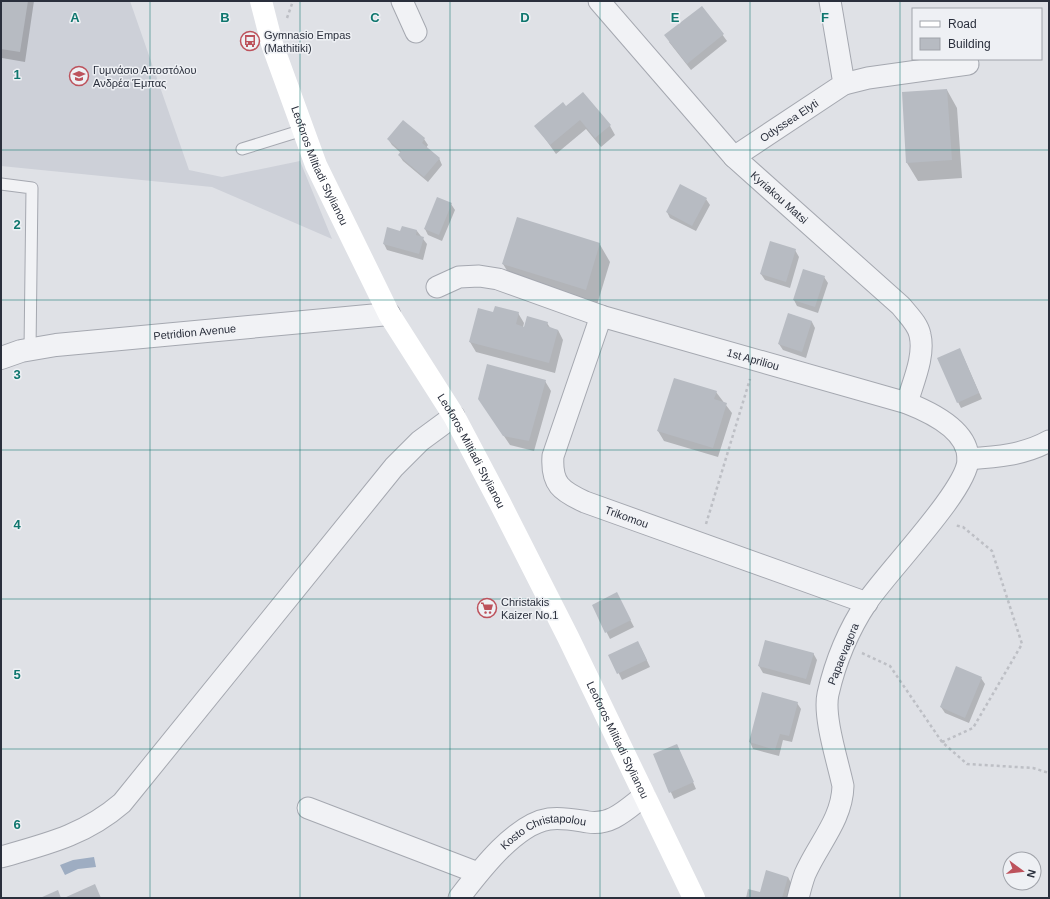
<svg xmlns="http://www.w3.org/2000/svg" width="1050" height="899" viewBox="0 0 1050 899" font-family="Arial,sans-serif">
  <rect width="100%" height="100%" fill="#dfe1e6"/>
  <!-- built -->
  <path fill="#cdd0d8" d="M 1,1 L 130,1 L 189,170 L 222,177 L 300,161 L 332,239 L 212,187 L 1,166 Z"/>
  <!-- water -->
  <path fill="#9eadc2" d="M 94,857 L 96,867 L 78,869 L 65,875 L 60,865 L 73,860 Z"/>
  <!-- shadow -->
  <path fill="#0003" d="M 1,1 L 34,1 L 25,62 L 2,58 L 1,64 Z
    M 702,7 L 727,41 L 691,70 L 669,42 Z
    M 947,90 L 957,108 L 962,178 L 918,181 L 907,163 Z
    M 566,108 L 610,126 L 615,135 L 601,147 L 586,129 L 556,154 L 536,126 Z
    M 388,139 L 424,139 L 428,145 L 426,148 L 439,158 L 442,165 L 428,182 L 403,161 L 399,155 L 401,153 L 392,145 Z
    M 706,199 L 710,205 L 696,231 L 670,218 L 667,212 Z
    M 451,204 L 455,210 L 442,241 L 428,235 L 425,229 Z
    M 417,231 L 427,244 L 423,260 L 387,250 L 384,244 L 401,232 Z
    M 599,243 L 610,262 L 596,308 L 514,282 L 503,264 Z
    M 795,250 L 799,257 L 790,288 L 765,280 L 761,274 Z
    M 824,277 L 828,283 L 818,313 L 797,306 L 794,300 Z
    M 494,313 L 518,313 L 524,323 L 523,327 L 547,323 L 551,329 L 558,330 L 563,340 L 555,373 L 476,352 L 470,342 Z
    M 789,314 L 812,322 L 815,328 L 806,358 L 783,350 L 779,344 Z
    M 963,356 L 982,399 L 961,408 L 958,402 Z
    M 545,381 L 551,391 L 534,451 L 510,445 L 479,399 Z
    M 716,392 L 732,413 L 718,457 L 664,441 L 658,431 Z
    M 620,600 L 634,627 L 610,639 L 593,605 Z
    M 641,648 L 650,667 L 622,680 L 610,655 Z
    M 813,653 L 817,660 L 810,685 L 763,673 L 759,666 Z
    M 981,678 L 985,684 L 969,723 L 945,713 L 941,707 Z
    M 763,693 L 797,703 L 801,709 L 792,742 L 783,740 L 779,756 L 753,749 L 750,742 Z
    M 677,745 L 696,789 L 674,799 L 654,755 Z
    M 788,877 L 793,887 L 790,898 L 747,898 L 760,893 Z"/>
  <!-- building -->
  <path fill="#b7bbc2" d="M 1,1 L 28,1 L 20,52 L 1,49 Z
    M 702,6 L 724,34 L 687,64 L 664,35 Z
    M 947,89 L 952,160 L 906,163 L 902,92 Z
    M 583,92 L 611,125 L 595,138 L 580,120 L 550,145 L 534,126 L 563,102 L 566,106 Z
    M 403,120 L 425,138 L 422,143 L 440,158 L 424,177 L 398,155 L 401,151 L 387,139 Z
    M 680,184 L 707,198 L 692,226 L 666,212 Z
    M 437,197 L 452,203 L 439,235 L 424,229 Z
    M 517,217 L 600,243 L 586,290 L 502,264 Z
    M 402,226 L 417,230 L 416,235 L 424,237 L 419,254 L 383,244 L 387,227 L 400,231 Z
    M 770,241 L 796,249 L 786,282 L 760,274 Z
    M 803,269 L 825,276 L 815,307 L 793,300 Z
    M 495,306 L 519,312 L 516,324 L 524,327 L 527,316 L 548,322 L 547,326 L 558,330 L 549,363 L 469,342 L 478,308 L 493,312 Z
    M 788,313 L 812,321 L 802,352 L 778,344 Z
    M 960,348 L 979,393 L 957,403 L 937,358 Z
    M 487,364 L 546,380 L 529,441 L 503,436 L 478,399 Z
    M 674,378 L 717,391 L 714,399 L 727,403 L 713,448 L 657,431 Z
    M 617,592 L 631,620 L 605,633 L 592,605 Z
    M 765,640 L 814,653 L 806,679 L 758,666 Z
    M 638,641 L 647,660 L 617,674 L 608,655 Z
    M 956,666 L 982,677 L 965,718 L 940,707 Z
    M 762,692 L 798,702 L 789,736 L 780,734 L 775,750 L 749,742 Z
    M 677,744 L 694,782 L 669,793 L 653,754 Z
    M 766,870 L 788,877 L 782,898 L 746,898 L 748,889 L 760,892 Z
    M 95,884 L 101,898 L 64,898 Z
    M 58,890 L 61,898 L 40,898 Z"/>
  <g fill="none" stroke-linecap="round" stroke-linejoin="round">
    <!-- service casing -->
    <g stroke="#a5a8b0" stroke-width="13">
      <path id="service" d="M 242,149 L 303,130
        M 1,184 L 32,188 L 30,350"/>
    </g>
    <!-- minor casing -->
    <g stroke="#a5a8b0" stroke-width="23">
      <g id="minor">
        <path d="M 402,1 L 416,32"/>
        <path id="s1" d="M 599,1 L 734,157 L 901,306 C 908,315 918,324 920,335 C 925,356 913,382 907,403"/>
        <path d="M 844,84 L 868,78 L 968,64"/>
        <path id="s2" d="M 734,157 L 844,84 L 830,1"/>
        <path id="s3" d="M 437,287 L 459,277 L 479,276 L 498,279 L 601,316 L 907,403 C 930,412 969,430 968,460 C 967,490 887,572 867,602 C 849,629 835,663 828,694 C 823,717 838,762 843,786 C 842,820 818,844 805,874 C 802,882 800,890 798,898"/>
        <path id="s4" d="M 601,316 L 553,456 C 551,484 561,491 585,502 L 867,603"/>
        <path d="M 968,459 C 996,457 1024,455 1049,441"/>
        <path d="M 308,808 L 478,873"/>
        <path d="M 1,857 C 47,844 85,835 122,803 L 394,467 L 420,441 L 454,416"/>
        <path id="s5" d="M 459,898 C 479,872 515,824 549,819 C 562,817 575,820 588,822 C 611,826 627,809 644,796"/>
      </g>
    </g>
    <!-- tertiary casing -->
    <g stroke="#a5a8b0" stroke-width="24">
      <g id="tertiary">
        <path id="s6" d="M 1,358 L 21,351 L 56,345 L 389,314"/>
      </g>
    </g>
    <!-- path -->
    <path stroke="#bdbfc5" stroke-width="2.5" stroke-dasharray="3 3" stroke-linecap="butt" d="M 287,18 L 293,1
      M 706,524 L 750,379
      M 862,653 L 890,666 L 942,742 L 967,764 L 1033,768 L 1049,773
      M 942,742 L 973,728 L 1022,644 L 992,551 L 963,527 L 954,525"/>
    <!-- service -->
    <use href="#service" stroke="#f1f2f5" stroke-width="11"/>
    <!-- minor -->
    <use href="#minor" stroke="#f1f2f5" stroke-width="21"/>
    <!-- tertiary -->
    <use href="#tertiary" stroke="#f1f2f5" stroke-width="22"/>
    <!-- secondary -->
    <path stroke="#fff" stroke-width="22" id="s7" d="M 261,1 L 272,44 L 316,165 L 389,314 L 454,416 L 500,503 L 568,637 L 694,898"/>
  </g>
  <!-- grid -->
  <path fill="none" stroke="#0f766e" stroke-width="1" stroke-opacity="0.55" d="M 150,1 L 150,898M 300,1 L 300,898M 450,1 L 450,898M 600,1 L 600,898M 750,1 L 750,898M 900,1 L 900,898M 1,150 L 1049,150M 1,300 L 1049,300M 1,450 L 1049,450M 1,599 L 1049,599M 1,749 L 1049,749"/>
  <!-- icons -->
  <defs>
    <g id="bus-ring" transform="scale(1)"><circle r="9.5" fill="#eef0f4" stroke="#bd525c" stroke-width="1.5"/><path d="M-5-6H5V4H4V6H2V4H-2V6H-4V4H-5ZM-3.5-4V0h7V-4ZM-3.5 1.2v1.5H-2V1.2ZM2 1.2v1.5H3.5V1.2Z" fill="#bd525c"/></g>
    <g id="school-ring" transform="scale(1)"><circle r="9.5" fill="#eef0f4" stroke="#bd525c" stroke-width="1.5"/><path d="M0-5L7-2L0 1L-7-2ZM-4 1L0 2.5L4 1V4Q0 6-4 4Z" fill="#bd525c"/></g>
    <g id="supermarket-ring" transform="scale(1)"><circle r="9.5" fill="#eef0f4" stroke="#bd525c" stroke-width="1.5"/><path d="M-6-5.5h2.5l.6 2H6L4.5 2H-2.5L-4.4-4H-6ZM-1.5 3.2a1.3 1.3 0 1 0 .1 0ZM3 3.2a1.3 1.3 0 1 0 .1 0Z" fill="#bd525c"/></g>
  </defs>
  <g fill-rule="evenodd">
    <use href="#bus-ring" x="250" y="41"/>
    <use href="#school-ring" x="79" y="76"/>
    <use href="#supermarket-ring" x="487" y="608"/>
  </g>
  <g text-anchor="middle" stroke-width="3" stroke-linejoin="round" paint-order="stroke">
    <!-- poi labels -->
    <g font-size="11" fill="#2a2f3c" stroke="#eef0f4" text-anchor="start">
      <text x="264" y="39">Gymnasio Empas<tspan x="264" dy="13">(Mathitiki)</tspan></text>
      <text x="93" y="74">Γυμνάσιο Αποστόλου<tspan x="93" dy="13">Ανδρέα Έμπας</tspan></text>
      <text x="501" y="606">Christakis<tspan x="501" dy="13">Kaizer No.1</tspan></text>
    </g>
    <!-- street labels -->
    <g font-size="11" fill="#2a2f3c" stroke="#eef0f4">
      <text dy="4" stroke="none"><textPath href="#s2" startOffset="66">Odyssea Elyti</textPath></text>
      <text dy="4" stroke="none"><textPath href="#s7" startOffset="175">Leoforos Miltiadi Stylianou</textPath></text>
      <text dy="4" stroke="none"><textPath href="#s1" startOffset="267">Kyriakou Matsi</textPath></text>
      <text dy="4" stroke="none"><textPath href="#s6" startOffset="196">Petridion Avenue</textPath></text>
      <text dy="4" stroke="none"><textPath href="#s3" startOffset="331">1st Apriliou</textPath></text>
      <text dy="4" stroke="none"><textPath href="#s7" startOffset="499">Leoforos Miltiadi Stylianou</textPath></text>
      <text dy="4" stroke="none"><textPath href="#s4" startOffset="254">Trikomou</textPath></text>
      <text transform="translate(843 654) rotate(-68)" y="4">Papaevagora</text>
      <text dy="4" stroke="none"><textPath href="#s7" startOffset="823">Leoforos Miltiadi Stylianou</textPath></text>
      <text dy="4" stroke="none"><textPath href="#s5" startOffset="113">Kosto Christapolou</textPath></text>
    </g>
  </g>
  <g font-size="13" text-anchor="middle" font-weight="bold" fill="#0f766e" stroke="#eef0f4" stroke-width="3" stroke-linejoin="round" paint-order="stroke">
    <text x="75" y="22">A</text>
    <text x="225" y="22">B</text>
    <text x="375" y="22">C</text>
    <text x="525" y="22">D</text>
    <text x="675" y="22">E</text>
    <text x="825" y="22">F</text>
    <text x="17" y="79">1</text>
    <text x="17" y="229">2</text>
    <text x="17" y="379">3</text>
    <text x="17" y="529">4</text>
    <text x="17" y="679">5</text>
    <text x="17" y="829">6</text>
  </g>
  <!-- border -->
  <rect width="1050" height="899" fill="none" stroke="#2a2f3c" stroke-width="4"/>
  <!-- legend -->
  <rect x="912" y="8" width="130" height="52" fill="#eef0f4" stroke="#a0a3aa"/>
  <rect x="920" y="21" width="20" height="6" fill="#ffffff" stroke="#a0a3aa"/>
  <text x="948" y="28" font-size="12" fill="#2a2f3c">Road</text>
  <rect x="920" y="38" width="20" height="12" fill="#b7bbc2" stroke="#a0a3aa"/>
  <text x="948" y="48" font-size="12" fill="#2a2f3c">Building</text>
  <!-- north arrow -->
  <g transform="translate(1022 871) rotate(105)"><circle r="19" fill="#eef0f4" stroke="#a0a3aa"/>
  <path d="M0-3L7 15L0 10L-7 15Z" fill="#bd525c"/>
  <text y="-6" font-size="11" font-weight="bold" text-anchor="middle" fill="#2a2f3c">N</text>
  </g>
</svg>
